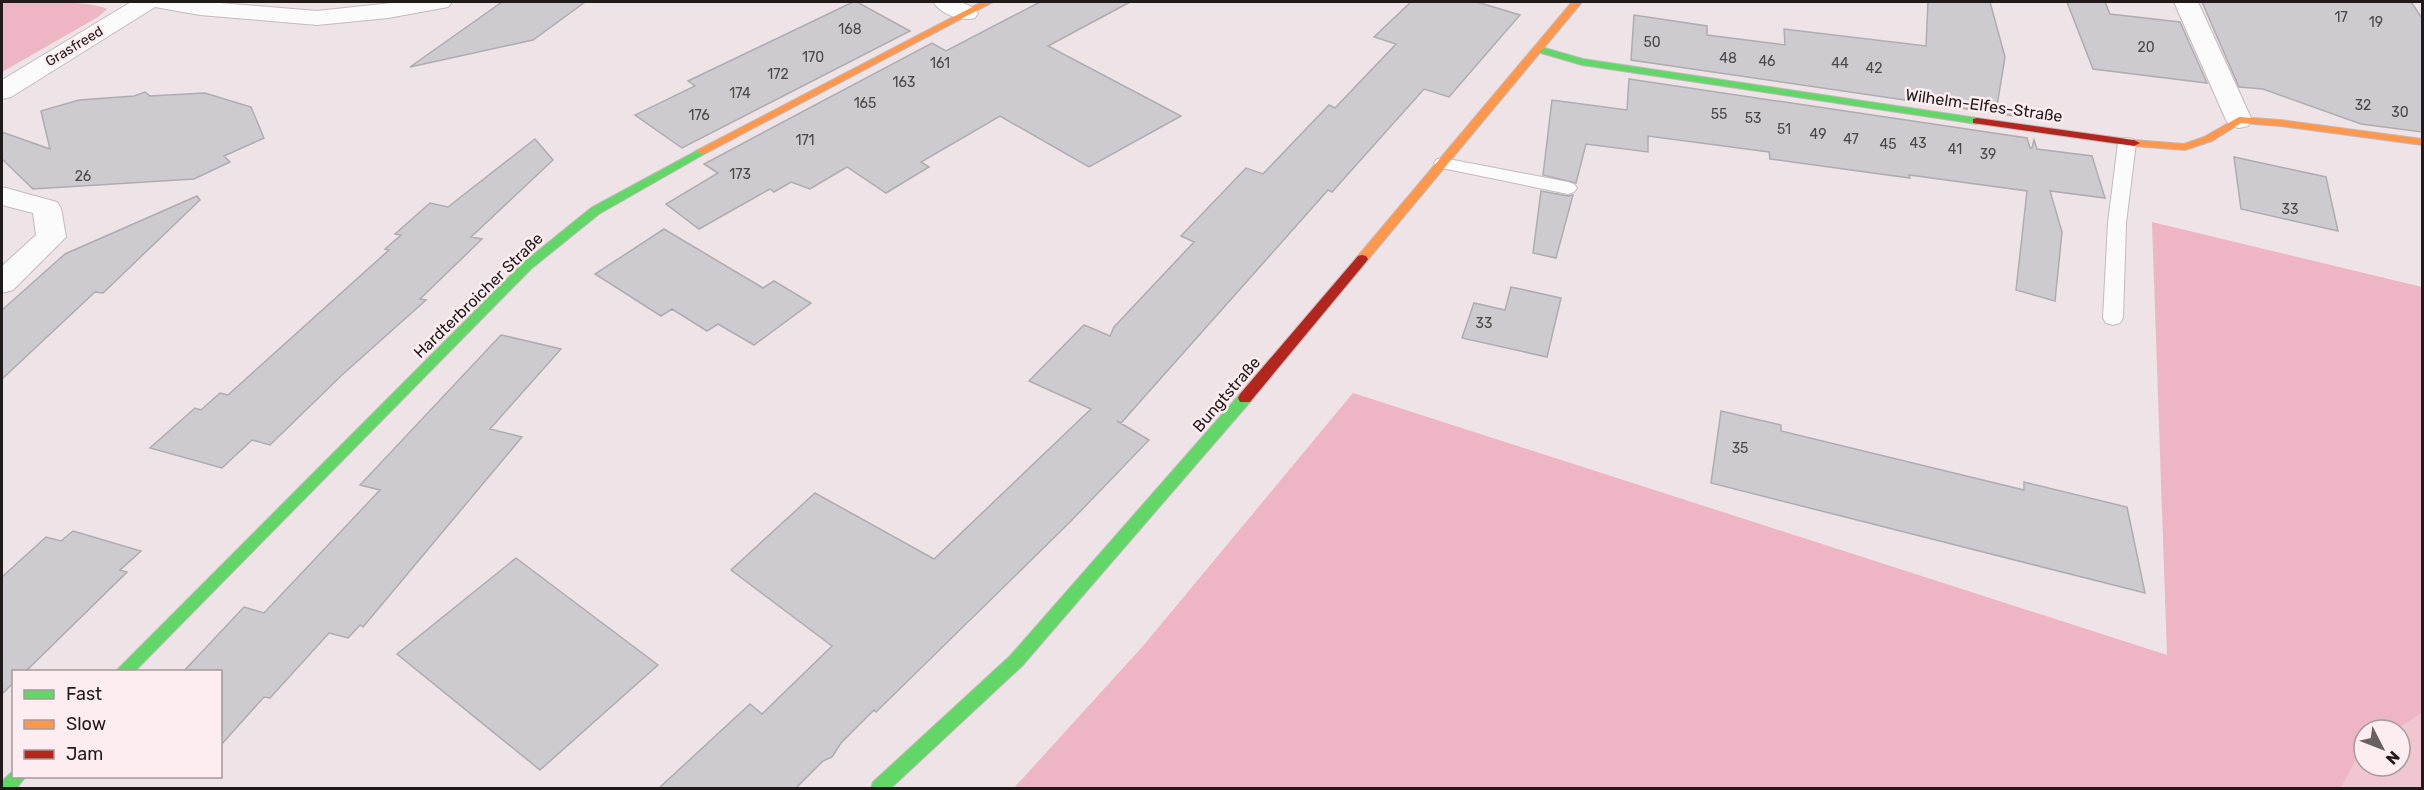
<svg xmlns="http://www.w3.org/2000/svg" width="2424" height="790" viewBox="0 0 2424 790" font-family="Rubik,sans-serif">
  <rect width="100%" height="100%" fill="#eee3e6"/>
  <!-- green -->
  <path fill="#f0c6d1" d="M 2422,713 L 2422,788 L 2341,788 L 2359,752 L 2364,749 L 2364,766 L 2400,766 L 2400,730 L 2395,730 Z"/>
  <!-- forest -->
  <path fill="#eeb5c4" d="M 2,2 C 26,2 89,0 107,9 L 98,17 L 2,72 Z
    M 2152,222 L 2422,287 L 2422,713 L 2395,730 L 2364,730 L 2364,749 L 2359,753 L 2341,788 L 1014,788 L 1143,646 L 1353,393 L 2167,655 Z"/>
  <!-- building -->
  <path fill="#cdcbcf" stroke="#aeacb0" stroke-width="1.5" d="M 502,2 L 585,2 L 533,40 L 410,67 Z
    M 853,2 L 857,2 L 910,31 L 682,148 L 635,115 L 695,86 L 688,81 Z
    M 1040,2 L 1130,2 L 1048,46 L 1181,116 L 1089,167 L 1000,116 L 921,162 L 929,167 L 886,193 L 847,167 L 810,189 L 791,182 L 774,192 L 770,189 L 699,229 L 666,204 L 718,173 L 704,164 L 932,43 L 946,51 Z
    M 1411,2 L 1477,2 L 1520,15 L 1449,97 L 1424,89 L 1332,192 L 1328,190 L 1121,423 L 1117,421 L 1149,440 L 1070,522 L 876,712 L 874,710 L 841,743 L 832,757 L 823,761 L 795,789 L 658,789 L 750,704 L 762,714 L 832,646 L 731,570 L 815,493 L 934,559 L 1091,409 L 1029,381 L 1084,325 L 1110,336 L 1114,327 L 1194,242 L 1181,236 L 1246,168 L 1263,174 L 1329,105 L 1335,108 L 1396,44 L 1374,37 Z
    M 1928,2 L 1990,2 L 2005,57 L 1997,106 L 2020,111 L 2022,117 L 1631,60 L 1634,15 L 1707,26 L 1707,35 L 1785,45 L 1784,29 L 1926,46 Z
    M 2067,2 L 2105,2 L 2110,14 L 2180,22 L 2207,83 L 2093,69 Z
    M 2202,2 L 2411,2 L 2422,18 L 2422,132 L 2361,124 L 2263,89 L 2239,87 Z
    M 1629,79 L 2027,138 L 2030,148 L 2032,148 L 2034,140 L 2037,149 L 2092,156 L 2105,198 L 2050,191 L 2062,232 L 2055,301 L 2016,290 L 2027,191 L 1909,175 L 1910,178 L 1770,159 L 1769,152 L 1648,136 L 1648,152 L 1586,144 L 1576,183 L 1543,175 L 1552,100 L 1627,110 Z
    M 145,92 L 150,96 L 205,93 L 251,107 L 264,138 L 224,156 L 230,162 L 194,179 L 33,189 L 2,159 L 2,132 L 50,149 L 41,111 L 79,100 L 134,96 Z
    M 535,139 L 553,160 L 471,237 L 482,239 L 420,299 L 426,300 L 342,375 L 270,445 L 252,440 L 222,468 L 150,448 L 195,408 L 201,410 L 220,393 L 228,395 L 389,250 L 385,249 L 401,235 L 395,234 L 430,203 L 448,207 Z
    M 2234,157 L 2326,177 L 2338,231 L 2241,209 Z
    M 1541,191 L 1568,196 L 1573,195 L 1556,258 L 1533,253 Z
    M 197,196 L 200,200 L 103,293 L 95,292 L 2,379 L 2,310 L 65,254 Z
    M 664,229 L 763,288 L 774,281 L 811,303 L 754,345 L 718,324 L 707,331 L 672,309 L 661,316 L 595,274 Z
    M 1511,287 L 1561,298 L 1547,357 L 1462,338 L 1474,303 L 1505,310 Z
    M 501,335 L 561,349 L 490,429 L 522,437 L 363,627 L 360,625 L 348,638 L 329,633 L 270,698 L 264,697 L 220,746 L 220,672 L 183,672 L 244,607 L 264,613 L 380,490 L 360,485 Z
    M 1721,411 L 1781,425 L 1781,431 L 2024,490 L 2024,482 L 2127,507 L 2145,593 L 1711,483 Z
    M 73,531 L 141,551 L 120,570 L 127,572 L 25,672 L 14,672 L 14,682 L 2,694 L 2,577 L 46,537 L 61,541 Z
    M 516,558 L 658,665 L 540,770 L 397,654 Z"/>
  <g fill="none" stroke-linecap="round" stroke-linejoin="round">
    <!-- lane casing -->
    <g stroke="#c3babd" stroke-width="2">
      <path id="lane" d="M 2127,138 L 2133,139 L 2136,143 L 2126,223 L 2123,318 L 2120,323 L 2113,325 L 2106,323 L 2103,318 L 2108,223 L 2118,143 L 2121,139 Z
        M 1443,158 L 1568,182 L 1574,184 L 1577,188 L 1574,192 L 1568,194 L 1437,167 L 1434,163 L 1437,159 Z"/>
    </g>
    <!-- street casing -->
    <g stroke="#c3babd" stroke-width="2">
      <path id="street" d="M 131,2 L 208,2 L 317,11 L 401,2 L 452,2 L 448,7 L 388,18 L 317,25 L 200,15 L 155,7 L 11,97 L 2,99 L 2,80 Z
        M 933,2 C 948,0 968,0 978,13 L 975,18 C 961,22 941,14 933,2 Z
        M 2174,2 L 2198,2 L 2252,120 L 2248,126 L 2239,128 L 2230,126 L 2226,120 Z
        M 2,187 L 57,202 L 61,208 L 66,237 L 13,290 L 2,293 L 2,266 L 36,235 L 33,213 L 2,205 Z"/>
    </g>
    <!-- fast casing -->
    <g stroke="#c3babd" stroke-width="2">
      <path id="fast" d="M 1538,46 L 1583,59 L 1977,118 L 1982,121 L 1977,124 L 1582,65 L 1534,51 L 1534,47 Z
        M 702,148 L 708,151 L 706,153 L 599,214 L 531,269 L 134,672 L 115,672 L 523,263 L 591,208 Z
        M 1245,393 L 1250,394 L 1252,398 L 1250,402 L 1022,666 L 891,788 L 871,788 L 873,782 L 1010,656 L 1240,394 Z
        M 14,770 L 14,776 L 26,776 L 17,788 L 2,788 L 2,781 Z"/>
    </g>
    <!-- slow casing -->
    <g stroke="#c3babd" stroke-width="2">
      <path id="slow" d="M 982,2 L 993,2 L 706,153 L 702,154 L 696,151 Z
        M 1572,2 L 1582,2 L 1366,262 L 1358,262 L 1356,259 L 1358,256 Z
        M 2239,117 L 2280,120 L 2422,139 L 2422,145 L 2280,126 L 2241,123 L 2212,141 L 2185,150 L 2134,146 L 2128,143 L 2134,140 L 2184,144 L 2204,137 Z"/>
    </g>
    <!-- jam casing -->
    <g stroke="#c3babd" stroke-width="2">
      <path id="jam" d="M 1977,118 L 2134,140 L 2140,143 L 2134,146 L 1973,123 L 1973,119 Z
        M 1362,255 L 1366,256 L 1368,259 L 1366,262 L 1250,402 L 1240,402 L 1238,398 L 1240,394 L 1358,256 Z"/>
    </g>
    <!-- lane -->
    <use href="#lane" fill="#fcfbfb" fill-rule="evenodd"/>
    <!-- street -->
    <use href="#street" fill="#fcfbfb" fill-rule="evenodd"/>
    <!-- fast -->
    <use href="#fast" fill="#63d668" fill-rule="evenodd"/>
    <!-- slow -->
    <use href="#slow" fill="#ff974d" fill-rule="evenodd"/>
    <!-- jam -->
    <use href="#jam" fill="#b3261e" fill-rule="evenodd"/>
  </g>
  <g text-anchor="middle" stroke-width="5" stroke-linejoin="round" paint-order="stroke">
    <!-- number labels -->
    <g font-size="14" fill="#4c4648">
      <text x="2341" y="22">17</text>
      <text x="2376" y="27">19</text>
      <text x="850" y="34">168</text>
      <text x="1652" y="47">50</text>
      <text x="2146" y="52">20</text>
      <text x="813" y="62">170</text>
      <text x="1728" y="63">48</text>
      <text x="1767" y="66">46</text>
      <text x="940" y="68">161</text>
      <text x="1840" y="68">44</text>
      <text x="1874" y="73">42</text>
      <text x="778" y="79">172</text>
      <text x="904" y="87">163</text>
      <text x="740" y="98">174</text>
      <text x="865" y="108">165</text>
      <text x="2363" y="110">32</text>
      <text x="2400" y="117">30</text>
      <text x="1719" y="119">55</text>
      <text x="699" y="120">176</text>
      <text x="1753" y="123">53</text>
      <text x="1784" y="134">51</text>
      <text x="1818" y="139">49</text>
      <text x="1851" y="144">47</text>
      <text x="805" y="145">171</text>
      <text x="1918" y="148">43</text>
      <text x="1888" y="149">45</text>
      <text x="1955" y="154">41</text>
      <text x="1988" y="159">39</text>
      <text x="740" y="179">173</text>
      <text x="83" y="181">26</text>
      <text x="2290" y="214">33</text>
      <text x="1484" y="328">33</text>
      <text x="1740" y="453">35</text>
    </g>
    <!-- far-street labels -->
    <g font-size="14" fill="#211a1b" stroke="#fdedf0">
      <text transform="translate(74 46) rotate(-31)" y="5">Grasfreed</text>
    </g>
    <!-- street labels -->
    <g font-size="16" fill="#211a1b" stroke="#fdedf0">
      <text transform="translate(1984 105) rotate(8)" y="6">Wilhelm-Elfes-Straße</text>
      <text transform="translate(478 295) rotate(-44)" y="6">Hardterbroicher Straße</text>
      <text transform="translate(1226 394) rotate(-49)" y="6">Bungtstraße</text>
    </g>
  </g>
  <!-- border -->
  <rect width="2424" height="790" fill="none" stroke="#211a1b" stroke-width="6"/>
  <!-- legend -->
  <rect x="12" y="670" width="210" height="108" fill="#fdedf0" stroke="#a5999b" stroke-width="1.5"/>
  <rect x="24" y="690" width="30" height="9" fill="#63d668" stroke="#a5999b" stroke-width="1.5"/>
  <text x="66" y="700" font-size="18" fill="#211a1b">Fast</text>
  <rect x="24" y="720" width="30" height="9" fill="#ff974d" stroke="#a5999b" stroke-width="1.5"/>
  <text x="66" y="730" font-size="18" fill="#211a1b">Slow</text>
  <rect x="24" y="750" width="30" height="9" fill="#b3261e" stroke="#a5999b" stroke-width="1.5"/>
  <text x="66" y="760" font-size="18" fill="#211a1b">Jam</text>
  <!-- north arrow -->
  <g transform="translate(2382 748) rotate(132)"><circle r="28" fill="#fdedf0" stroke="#a5999b" stroke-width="1.5"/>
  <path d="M0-4.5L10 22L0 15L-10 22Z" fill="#696062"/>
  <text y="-9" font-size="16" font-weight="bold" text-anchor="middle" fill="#211a1b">N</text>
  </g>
</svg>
